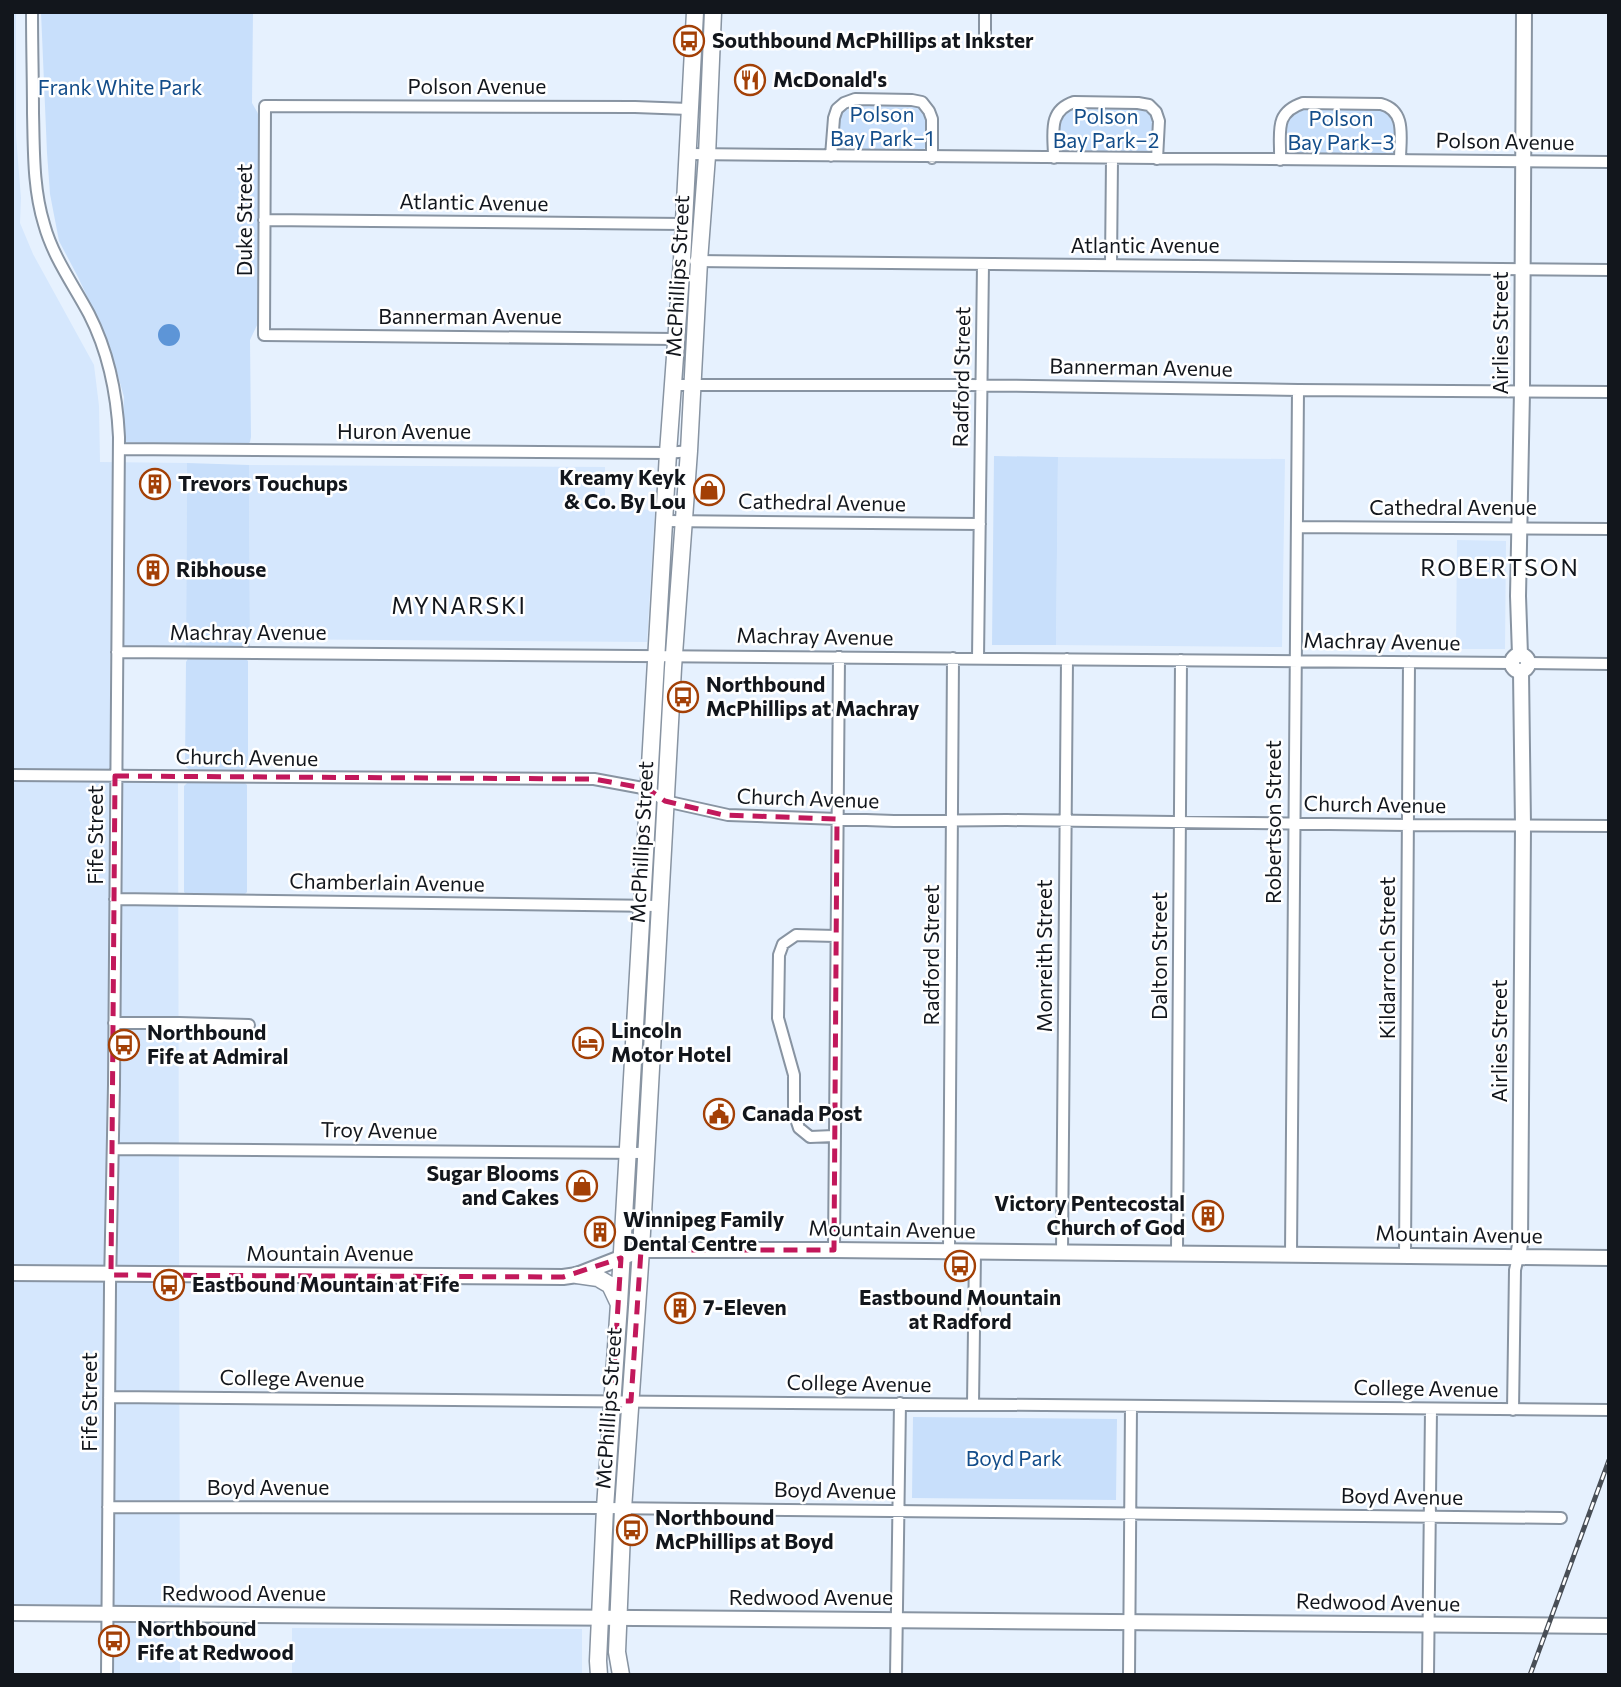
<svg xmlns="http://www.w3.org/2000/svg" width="1621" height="1687" viewBox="0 0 1621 1687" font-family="Commissioner,sans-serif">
  <rect width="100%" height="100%" fill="#e6f1fe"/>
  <!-- built -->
  <path fill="#d5e7fd" d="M 12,12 L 16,12 L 16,136 L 21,198 L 20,223 L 33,254 L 94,365 L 99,406 L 100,462 L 187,463 L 186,649 L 110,650 L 110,778 L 178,779 L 180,1675 L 109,1675 L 109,1610 L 88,1605 L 12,1604 Z
    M 1058,457 L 1285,459 L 1282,647 L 1056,645 Z
    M 249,465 L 605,467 L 605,508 L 655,510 L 647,642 L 250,639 Z
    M 1457,540 L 1506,541 L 1505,649 L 1456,649 Z
    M 292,1628 L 582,1629 L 582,1675 L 292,1675 Z"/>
  <!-- green -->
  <path fill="#c8dffb" d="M 41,12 L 253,12 L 252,103 L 260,117 L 259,321 L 250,340 L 251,437 L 250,442 L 248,444 L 196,445 L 122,442 L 124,397 L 109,344 L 78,277 L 59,241 L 50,194 L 47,153 Z
    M 850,104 L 913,104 C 930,112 928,130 927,146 L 921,151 L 841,149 L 837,145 L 839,114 Z
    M 1072,106 L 1134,106 L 1146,109 L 1153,120 L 1154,148 L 1148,153 L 1062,151 L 1058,147 C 1058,126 1055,121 1072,106 Z
    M 1298,108 L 1377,108 L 1388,111 L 1396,122 L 1396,151 L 1391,155 L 1288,153 L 1285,149 C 1285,128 1281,123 1298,108 Z
    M 994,456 L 1058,457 L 1056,645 L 992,645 Z
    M 187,463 L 249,465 L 250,646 L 186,646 Z
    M 189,657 L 245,658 L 248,661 L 248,766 L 243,771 L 191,771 L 185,766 L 186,662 Z
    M 189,781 L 244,782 L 247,785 L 247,892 L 244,895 L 190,896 L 186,894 L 184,892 L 184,786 Z
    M 913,1417 L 1117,1419 L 1116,1500 L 912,1498 Z"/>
  <!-- water -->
  <path fill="#5d95d7" d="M158 335a11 11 0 1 1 22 0a11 11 0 1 1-22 0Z"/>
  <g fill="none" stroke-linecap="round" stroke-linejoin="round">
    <!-- street casing -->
    <g stroke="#8894a2" stroke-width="14">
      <path id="street" d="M 32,12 C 32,46 33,80 33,113 C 34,151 33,188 44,224 C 53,257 73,284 89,314 C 109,353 117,394 119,437 L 114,1085 L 110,1286 L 107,1675
        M 985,40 L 985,12
        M 688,154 L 1609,162
        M 831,156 L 834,118 L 837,109 L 844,103 L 855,99 L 912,100 L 922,102 L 929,111 L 932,119 L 932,158
        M 1054,158 C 1054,134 1047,111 1074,102 L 1138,103 L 1149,105 L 1156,112 L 1159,121 L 1157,159
        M 1280,160 C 1281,133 1273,113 1303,103 L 1381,104 C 1407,111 1400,138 1400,160
        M 264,220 L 683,224
        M 695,261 L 1609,270
        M 1111,265 L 1112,159
        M 675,339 L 264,335 L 265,106 L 635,107 L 689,109
        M 672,385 L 970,385 L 1298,390 L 1609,392
        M 119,449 L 668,453 L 689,451
        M 665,521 L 980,524
        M 1298,527 L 1609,529
        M 117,652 L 1512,663
        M 978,658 L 983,264
        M 1529,663 L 1609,664
        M 12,775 L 594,779 L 648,789 L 665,801 L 728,815 L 894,821 L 1007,820 L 1408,825 L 1609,826
        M 115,899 L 659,906
        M 114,1023 L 179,1023 L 249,1025
        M 834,1136 L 810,1137 L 799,1128 L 794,1113 L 794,1075 L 778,1018 L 779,955 L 783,944 L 796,935 L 836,936
        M 113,1149 L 645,1153
        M 834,1250 L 839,657
        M 949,1251 L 953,658
        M 1062,1253 L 1067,659
        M 1177,1253 L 1181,660
        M 1291,1254 L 1298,390
        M 1405,1255 L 1409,662
        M 109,1397 L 1609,1410
        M 973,1404 L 975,1252
        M 1513,1410 L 1515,1270 L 1518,1257
        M 108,1507 L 605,1508 L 1561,1518
        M 896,1675 L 900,1403
        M 1129,1675 L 1131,1406
        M 1428,1675 L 1431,1409"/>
    </g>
    <!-- secondary casing -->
    <g stroke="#8894a2" stroke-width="18">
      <path id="secondary" d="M1512 663a8 8 0 1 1 16 0a8 8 0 1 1-16 0Z
        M 1520,655 L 1518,596 L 1522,391 L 1524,12
        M 1518,1257 L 1520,1244 L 1523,826 L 1521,672
        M 12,1273 L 563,1277 L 577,1275 L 641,1250 L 834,1250 L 1609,1258
        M 12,1613 L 1609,1626"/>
    </g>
    <!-- primary casing -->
    <g stroke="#8894a2" stroke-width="19">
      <path id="primary" d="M 577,1275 L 598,1278 L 610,1285 L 618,1302
        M 599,1675 L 598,1661 L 605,1508 L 619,1304 L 668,453 L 682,260 L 695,12
        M 621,1675 L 617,1652 L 623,1509 L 641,1250 L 673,668 L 689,451 L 699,261 L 707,156 L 713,12"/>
    </g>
    <!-- street -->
    <use href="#street" stroke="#fff" stroke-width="10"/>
    <!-- secondary -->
    <use href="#secondary" stroke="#fff" stroke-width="14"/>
    <!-- primary -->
    <use href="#primary" stroke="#fff" stroke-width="16"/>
    <!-- rail casing -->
    <g stroke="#484e56" stroke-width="5">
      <path id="rail" d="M 1530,1675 L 1609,1460"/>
    </g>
    <!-- rail -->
    <use href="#rail" stroke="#fff" stroke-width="2.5" stroke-dasharray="8" stroke-linecap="butt"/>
  </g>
  <!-- marked area -->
  <path fill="none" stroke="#c2185b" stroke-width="5" stroke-dasharray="14 9" stroke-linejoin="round" d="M 115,776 L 594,779 L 648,789 L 665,801 L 723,815 L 837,819 L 834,1250 L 641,1250 L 631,1401 L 612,1401 L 621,1258 L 563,1277 L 111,1275 Z"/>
  <!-- icons -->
  <defs>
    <g id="bus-ring" transform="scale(1.575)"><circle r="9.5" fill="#fff" stroke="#a34006" stroke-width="1.5"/><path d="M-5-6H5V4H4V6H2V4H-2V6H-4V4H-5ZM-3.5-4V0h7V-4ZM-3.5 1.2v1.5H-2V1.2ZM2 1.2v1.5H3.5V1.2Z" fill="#a34006"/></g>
    <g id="restaurant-ring" transform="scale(1.575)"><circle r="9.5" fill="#fff" stroke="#a34006" stroke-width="1.5"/><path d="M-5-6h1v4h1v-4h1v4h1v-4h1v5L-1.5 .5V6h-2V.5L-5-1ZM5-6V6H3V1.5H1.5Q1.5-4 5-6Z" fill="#a34006"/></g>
    <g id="building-ring" transform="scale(1.575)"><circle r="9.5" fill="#fff" stroke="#a34006" stroke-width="1.5"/><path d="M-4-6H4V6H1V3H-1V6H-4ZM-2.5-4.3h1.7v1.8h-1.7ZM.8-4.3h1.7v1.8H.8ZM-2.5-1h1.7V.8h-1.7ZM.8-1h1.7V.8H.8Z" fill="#a34006"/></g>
    <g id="shop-ring" transform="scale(1.575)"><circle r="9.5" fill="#fff" stroke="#a34006" stroke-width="1.5"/><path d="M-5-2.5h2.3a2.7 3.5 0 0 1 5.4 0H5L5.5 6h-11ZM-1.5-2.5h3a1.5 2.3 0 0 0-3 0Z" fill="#a34006"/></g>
    <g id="hotel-ring" transform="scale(1.575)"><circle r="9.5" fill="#fff" stroke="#a34006" stroke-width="1.5"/><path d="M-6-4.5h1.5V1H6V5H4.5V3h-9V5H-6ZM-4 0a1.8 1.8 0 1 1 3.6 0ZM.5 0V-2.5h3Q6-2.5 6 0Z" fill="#a34006"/></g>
    <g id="civic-ring" transform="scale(1.575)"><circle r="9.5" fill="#fff" stroke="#a34006" stroke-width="1.5"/><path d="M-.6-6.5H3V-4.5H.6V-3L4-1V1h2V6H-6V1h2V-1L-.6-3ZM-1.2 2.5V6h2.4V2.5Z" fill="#a34006"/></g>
  </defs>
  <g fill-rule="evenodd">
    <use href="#bus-ring" x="689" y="41"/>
    <use href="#restaurant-ring" x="750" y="80"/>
    <use href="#building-ring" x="155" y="484"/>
    <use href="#shop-ring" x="709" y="490"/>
    <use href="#building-ring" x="153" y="570"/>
    <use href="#bus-ring" x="683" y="697"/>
    <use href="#hotel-ring" x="588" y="1043"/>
    <use href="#bus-ring" x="124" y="1045"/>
    <use href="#civic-ring" x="719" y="1114"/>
    <use href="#shop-ring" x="582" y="1186"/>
    <use href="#building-ring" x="1208" y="1216"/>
    <use href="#building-ring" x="600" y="1232"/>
    <use href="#bus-ring" x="960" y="1266"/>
    <use href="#bus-ring" x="169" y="1285"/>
    <use href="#building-ring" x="680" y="1308"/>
    <use href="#bus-ring" x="632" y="1530"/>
    <use href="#bus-ring" x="114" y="1641"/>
  </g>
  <g text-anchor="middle" stroke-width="5" stroke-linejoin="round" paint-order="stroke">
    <!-- poi labels -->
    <g font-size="21" font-weight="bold" fill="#12161c" stroke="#fff" text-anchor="start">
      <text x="712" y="48">Southbound McPhillips at Inkster</text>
      <text x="773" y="87">McDonald's</text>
      <text x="686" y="485" text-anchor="end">Kreamy Keyk<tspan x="686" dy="24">&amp; Co. By Lou</tspan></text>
      <text x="178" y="491">Trevors Touchups</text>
      <text x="176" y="577">Ribhouse</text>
      <text x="706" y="692">Northbound<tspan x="706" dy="24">McPhillips at Machray</tspan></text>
      <text x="611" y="1038">Lincoln<tspan x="611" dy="24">Motor Hotel</tspan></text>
      <text x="147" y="1040">Northbound<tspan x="147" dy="24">Fife at Admiral</tspan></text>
      <text x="742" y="1121">Canada Post</text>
      <text x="559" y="1181" text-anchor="end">Sugar Blooms<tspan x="559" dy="24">and Cakes</tspan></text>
      <text x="1185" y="1211" text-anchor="end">Victory Pentecostal<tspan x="1185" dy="24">Church of God</tspan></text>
      <text x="623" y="1227">Winnipeg Family<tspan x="623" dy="24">Dental Centre</tspan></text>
      <text x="192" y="1292">Eastbound Mountain at Fife</text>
      <text x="960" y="1305" text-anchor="middle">Eastbound Mountain<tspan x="960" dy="24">at Radford</tspan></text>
      <text x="703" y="1315">7-Eleven</text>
      <text x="655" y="1525">Northbound<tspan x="655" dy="24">McPhillips at Boyd</tspan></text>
      <text x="137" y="1636">Northbound<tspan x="137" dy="24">Fife at Redwood</tspan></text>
    </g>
    <!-- street labels -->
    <g font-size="21" fill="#12161c" stroke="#fff">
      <text x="477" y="94">Polson Avenue</text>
      <text transform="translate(1505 142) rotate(1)" y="7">Polson Avenue</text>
      <text transform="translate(474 203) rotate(1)" y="7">Atlantic Avenue</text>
      <text transform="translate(245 220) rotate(-90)" y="7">Duke Street</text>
      <text x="1145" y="253">Atlantic Avenue</text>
      <text transform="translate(678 276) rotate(-87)" y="7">McPhillips Street</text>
      <text x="470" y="324">Bannerman Avenue</text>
      <text transform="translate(1501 333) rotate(-90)" y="7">Airlies Street</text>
      <text transform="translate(1141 368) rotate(1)" y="7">Bannerman Avenue</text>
      <text transform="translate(962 377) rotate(-89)" y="7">Radford Street</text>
      <text x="404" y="439">Huron Avenue</text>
      <text transform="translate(822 503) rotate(1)" y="7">Cathedral Avenue</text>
      <text x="1453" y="515">Cathedral Avenue</text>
      <text x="248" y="640">Machray Avenue</text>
      <text transform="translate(815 637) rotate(1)" y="7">Machray Avenue</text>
      <text transform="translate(1382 642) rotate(1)" y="7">Machray Avenue</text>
      <text transform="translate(247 758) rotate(1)" y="7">Church Avenue</text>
      <text transform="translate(808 799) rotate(2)" y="7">Church Avenue</text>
      <text transform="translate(1375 805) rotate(1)" y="7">Church Avenue</text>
      <text transform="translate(1274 822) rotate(-90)" y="7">Robertson Street</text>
      <text transform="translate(96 835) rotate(-90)" y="7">Fife Street</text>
      <text transform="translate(642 842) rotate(-87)" y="7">McPhillips Street</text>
      <text transform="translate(387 883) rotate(1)" y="7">Chamberlain Avenue</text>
      <text transform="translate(932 955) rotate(-90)" y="7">Radford Street</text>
      <text transform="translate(1045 956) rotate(-90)" y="7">Monreith Street</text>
      <text transform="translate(1160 956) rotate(-90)" y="7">Dalton Street</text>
      <text transform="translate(1388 958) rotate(-90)" y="7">Kildarroch Street</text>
      <text transform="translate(1500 1041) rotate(-90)" y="7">Airlies Street</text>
      <text transform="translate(379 1131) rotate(1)" y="7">Troy Avenue</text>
      <text transform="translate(892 1230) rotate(1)" y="7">Mountain Avenue</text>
      <text transform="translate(1459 1235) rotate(1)" y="7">Mountain Avenue</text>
      <text x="330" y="1261">Mountain Avenue</text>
      <text transform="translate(292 1379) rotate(1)" y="7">College Avenue</text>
      <text transform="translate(859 1384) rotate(1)" y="7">College Avenue</text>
      <text transform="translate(1426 1389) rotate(1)" y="7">College Avenue</text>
      <text transform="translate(90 1402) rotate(-90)" y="7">Fife Street</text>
      <text transform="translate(609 1408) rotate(-86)" y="7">McPhillips Street</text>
      <text x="268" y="1495">Boyd Avenue</text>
      <text transform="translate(835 1491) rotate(1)" y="7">Boyd Avenue</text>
      <text transform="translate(1402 1497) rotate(1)" y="7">Boyd Avenue</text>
      <text x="244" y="1601">Redwood Avenue</text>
      <text x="811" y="1605">Redwood Avenue</text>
      <text transform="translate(1378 1603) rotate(1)" y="7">Redwood Avenue</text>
    </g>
    <!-- park labels -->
    <g font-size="21" fill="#134d8a" stroke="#fff">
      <text x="120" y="95">Frank White Park</text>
      <text x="882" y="122">Polson<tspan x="882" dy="24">Bay Park–1</tspan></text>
      <text x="1106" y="124">Polson<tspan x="1106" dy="24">Bay Park–2</tspan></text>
      <text x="1341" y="126">Polson<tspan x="1341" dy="24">Bay Park–3</tspan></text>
      <text x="1014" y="1466">Boyd Park</text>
    </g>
    <!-- neighbourhood labels -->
    <g font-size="23" letter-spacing="2" fill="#12161c" stroke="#fff">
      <text x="1500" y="576">ROBERTSON</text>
      <text x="459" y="614">MYNARSKI</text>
    </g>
  </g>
  <!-- border -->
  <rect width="1621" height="1687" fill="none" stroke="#12161c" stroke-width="28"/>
</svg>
